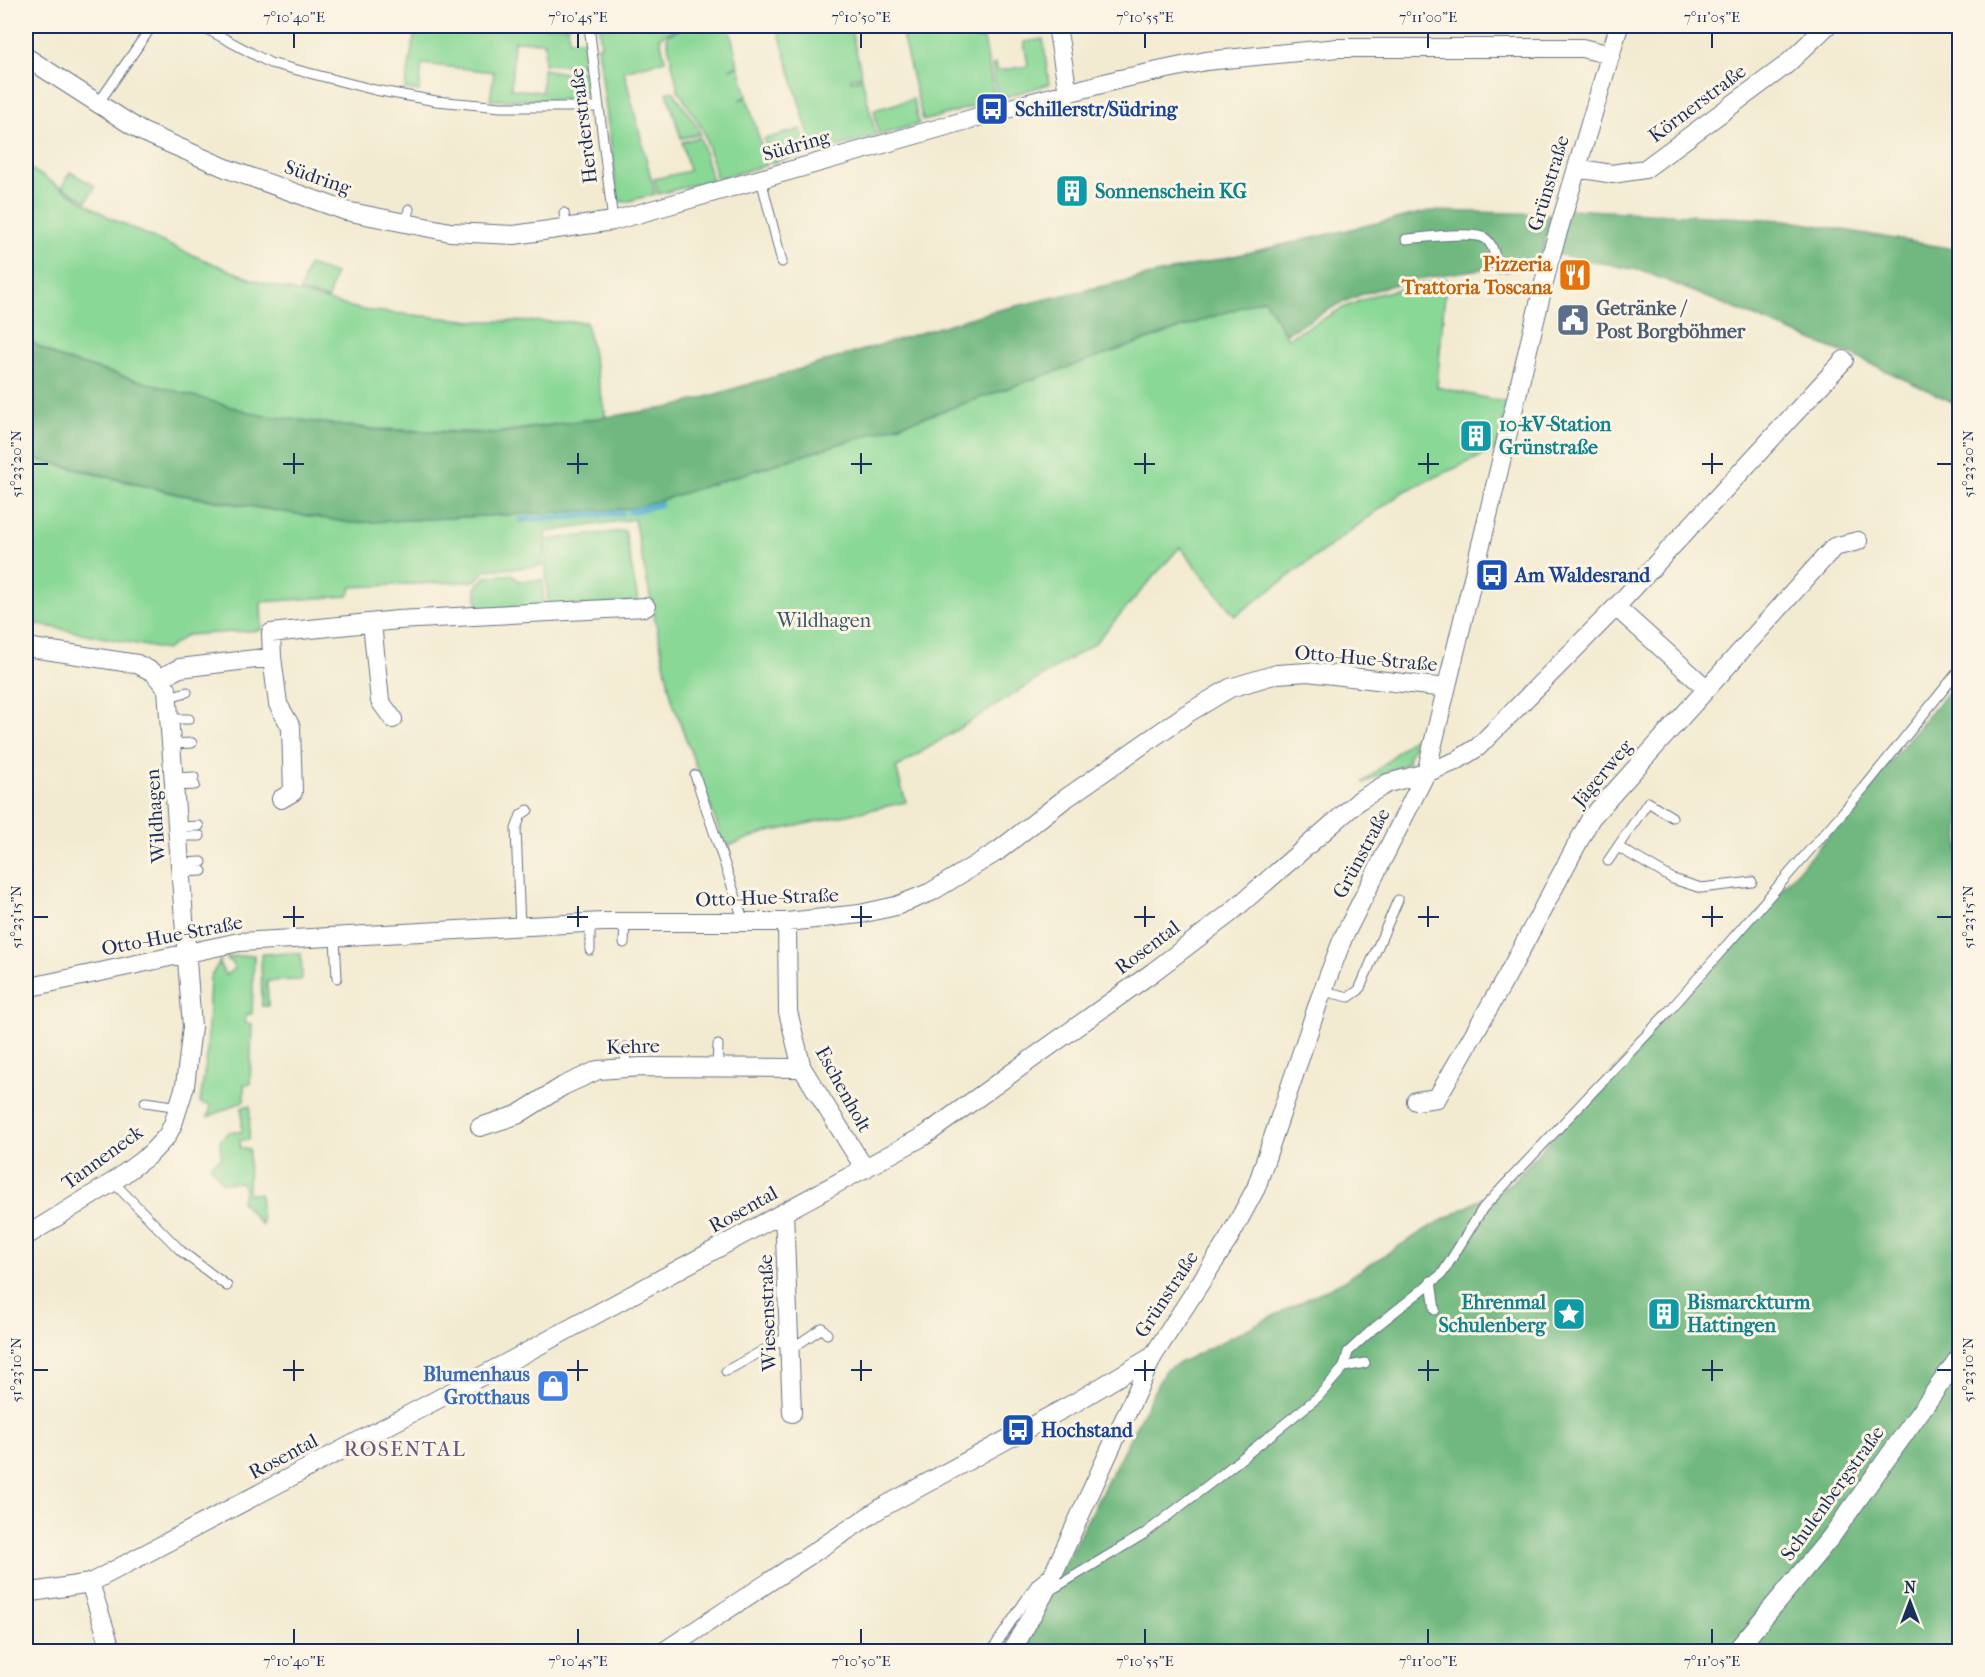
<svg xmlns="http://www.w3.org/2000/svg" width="1985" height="1677" viewBox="0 0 1985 1677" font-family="'IM FELL French Canon',serif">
  <rect width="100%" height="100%" fill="#fcf5e5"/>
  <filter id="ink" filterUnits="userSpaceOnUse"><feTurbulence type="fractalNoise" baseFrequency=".0167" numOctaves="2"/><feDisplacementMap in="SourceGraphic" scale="12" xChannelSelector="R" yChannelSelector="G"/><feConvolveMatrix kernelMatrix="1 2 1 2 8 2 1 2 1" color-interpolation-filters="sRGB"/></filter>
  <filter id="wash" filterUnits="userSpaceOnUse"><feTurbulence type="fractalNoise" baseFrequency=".008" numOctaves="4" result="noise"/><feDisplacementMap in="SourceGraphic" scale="24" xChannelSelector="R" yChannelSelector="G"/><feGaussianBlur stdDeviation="1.35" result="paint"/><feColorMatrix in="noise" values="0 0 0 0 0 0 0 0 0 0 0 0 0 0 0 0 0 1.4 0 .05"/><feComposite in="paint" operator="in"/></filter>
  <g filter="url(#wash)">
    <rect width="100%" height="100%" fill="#f3ebd1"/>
    <!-- green -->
    <path fill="#8ad896" stroke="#52847a" stroke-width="1.5" d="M 416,26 L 568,26 L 569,40 L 588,40 L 590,66 L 544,64 L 545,42 L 514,41 L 511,89 L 542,92 L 543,69 L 570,74 L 571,71 L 590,72 C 593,86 588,94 575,100 L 490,100 L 494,72 L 422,64 L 419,91 L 405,89 Z
      M 599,26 L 682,26 L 660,37 L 665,60 L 624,71 L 655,194 L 626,202 L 618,201 L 598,46 L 601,45 Z
      M 686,26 L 729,26 L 738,65 L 729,69 L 739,67 L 747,96 L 739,100 L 747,98 L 767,165 L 717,179 L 703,130 L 678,90 L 667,40 L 668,35 Z
      M 777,26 L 850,26 L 862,76 L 851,78 L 851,81 L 862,78 L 876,136 L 814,153 Z
      M 900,26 L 981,26 L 983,37 L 974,39 L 984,39 L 995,100 L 923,121 Z
      M 1043,39 L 1049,84 L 998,99 L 992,65 L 996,64 L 998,71 L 1028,66 L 1024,42 Z
      M 673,91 L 698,128 L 700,134 L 681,138 L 667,92 Z
      M 913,99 L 919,124 L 879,135 L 874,110 Z
      M 801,129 L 808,153 L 770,163 L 764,139 Z
      M 700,137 L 712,180 L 658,194 L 654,179 L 689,171 L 682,142 Z
      M 26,166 L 110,218 L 180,250 L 256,281 L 362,310 L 474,321 L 586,322 L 606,417 L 493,433 L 375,429 L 258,415 L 60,358 L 26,339 Z
      M 70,172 L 95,186 L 87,201 L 62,187 Z
      M 308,265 L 335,274 L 328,299 L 300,291 Z
      M 1446,279 L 1437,387 L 1508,403 L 1497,449 L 1403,492 L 1235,616 L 1180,547 L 1095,643 L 896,768 L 906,802 L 764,833 L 725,847 L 672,700 L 634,519 L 546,532 L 545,540 L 625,531 L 638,602 L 548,607 L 545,541 L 542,566 L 486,570 L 475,581 L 352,587 L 348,596 L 261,602 L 262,630 L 187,635 L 166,650 L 26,622 L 26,457 L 179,495 L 351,523 L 636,508 L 931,415 L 1264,299 L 1288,338 L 1343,308 L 1374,295 Z
      M 512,574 L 519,581 L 543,580 L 543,608 L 478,609 L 476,588 L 485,577 Z
      M 1421,731 L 1408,758 L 1409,762 L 1363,783 Z
      M 301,953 L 302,980 L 267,981 L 268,1006 L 262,1006 L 261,954 Z
      M 254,955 L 252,1014 L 246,1014 L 245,1023 L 252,1024 L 250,1084 L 244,1084 L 244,1101 L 208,1117 L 211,1106 L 200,1103 L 207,1054 L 210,978 L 221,959 L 220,964 L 225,975 L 235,969 L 231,960 L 228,961 L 226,957 Z
      M 246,1106 L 250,1106 L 249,1140 L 240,1140 L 240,1148 L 249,1149 L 248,1194 L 260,1194 L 262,1225 L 241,1201 L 245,1189 L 240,1182 L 223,1183 L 210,1165 L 221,1158 L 220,1140 L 229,1132 L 242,1132 L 242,1108 Z"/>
    <!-- forest -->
    <path fill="#6fb87f" stroke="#45746e" stroke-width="1.5" d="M 1566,209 L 1785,220 L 1959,250 L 1959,405 L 1857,357 L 1831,348 L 1643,271 L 1556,254 Z
      M 1430,211 L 1551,214 L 1540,263 C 1484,268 1425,275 1372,291 C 1341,300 1313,319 1285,334 L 1264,299 L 931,415 L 636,508 L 351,523 L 178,494 L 26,456 L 26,339 L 59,358 L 260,415 L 375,430 L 493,434 L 673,407 L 990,312 Z
      M 1959,678 L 1959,1651 L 1019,1652 L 1165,1370 L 1345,1280 L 1428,1228 L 1511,1183 L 1814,853 Z"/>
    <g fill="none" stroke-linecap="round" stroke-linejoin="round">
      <!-- stream -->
      <path stroke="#54afd2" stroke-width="6" d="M 630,512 L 660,504
        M 521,520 L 622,513"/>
    </g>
  </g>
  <g filter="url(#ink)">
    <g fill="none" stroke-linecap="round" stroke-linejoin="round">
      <!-- service casing -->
      <g stroke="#677186" stroke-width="11">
        <path id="service" d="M 201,26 L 270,63 L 375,90 L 436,101 L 501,107 L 599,107
          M 589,26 L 613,221
          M 97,105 L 152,26
          M 761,179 L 782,262
          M 564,213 L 567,229
          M 406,223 L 409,209
          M 1406,239 C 1423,238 1474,230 1486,239 C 1494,245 1496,259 1497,269 L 1549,262
          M 168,697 L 187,692
          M 171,719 L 189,719
          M 172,744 L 192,743
          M 695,775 L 744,922
          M 174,778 L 194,777
          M 175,786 L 195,785
          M 178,827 L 199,826
          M 179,836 L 200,836
          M 1618,847 L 1673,879 L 1701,888 L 1752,882
          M 1608,861 L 1648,802 L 1672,817
          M 181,863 L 202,862
          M 181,872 L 202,871
          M 590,923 L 590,950
          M 520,928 L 516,829 L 521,815 L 528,810
          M 335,938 L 337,978
          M 624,943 L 625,922
          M 1323,991 L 1349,997 L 1359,990 L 1398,900
          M 625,1047 L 626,1068
          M 717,1067 L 718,1045
          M 145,1102 L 180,1107
          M 113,1182 L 181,1251 L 227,1286
          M 1431,1281 L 1435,1310
          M 791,1349 L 822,1328 L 827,1334
          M 1344,1367 L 1365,1363
          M 726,1371 L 789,1336
          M 1046,1593 L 1144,1534 L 1216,1479 L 1318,1397 L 1344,1367 L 1348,1352 L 1373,1329 L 1442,1274 L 1483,1208 L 1670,1010 L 1864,788 L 1960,669
          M 991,1652 L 1037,1583 L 1048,1574"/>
      </g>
      <!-- minor casing -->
      <g stroke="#677186" stroke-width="20">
        <path id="minor" d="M 1057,26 L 1068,93
          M 26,57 L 141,131 L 228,169 L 346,211 L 450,232 L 514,235 L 613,221 L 999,111 L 1120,79 L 1206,61 L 1338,48 L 1582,48 L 1611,55
          M 1577,168 L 1612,174 L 1645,169 L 1786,65 L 1827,26
          M 1616,607 L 1706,688
          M 372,623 L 380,701 L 393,719
          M 26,647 L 137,664 L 153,672 L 167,689 L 192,1027 L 185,1086 L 173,1124 L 167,1136 L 149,1155 L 113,1182 L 26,1236
          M 272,657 L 278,704 L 291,727 L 293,792 L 281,799
          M 160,678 L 180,668 L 272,657 L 271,633 L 398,620 L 646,607
          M 787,922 L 788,1012 L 802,1068 L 865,1169
          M 26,988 L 239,942 L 603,922 L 787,922 L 860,914 L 896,906 L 931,892 L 998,851 L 1062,801 L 1188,713 L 1230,688 L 1277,674 L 1308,672 L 1446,688
          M 1416,1101 L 1437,1098 L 1507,976 L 1591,818 L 1834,547 L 1858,541
          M 480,1127 L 517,1115 L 563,1086 L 598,1070 L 641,1067 L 802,1068
          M 784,1212 L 792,1413
          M 90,1583 L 112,1652
          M 26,1593 L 90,1583 L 512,1360 L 924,1136 L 1153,972 L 1229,914 L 1361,799 L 1388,783 L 1426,773 L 1456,761 L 1478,747 L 1616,607 L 1844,360
          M 663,1652 L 881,1508 L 1076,1402 L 1153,1356
          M 1011,1652 L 1044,1594 L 1153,1356 L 1228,1240 L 1256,1188 L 1320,998 L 1343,938 L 1426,773 L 1549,262 L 1619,26
          M 1735,1652 L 1831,1537 L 1960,1356"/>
      </g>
      <!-- service -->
      <use href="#service" stroke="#fff" stroke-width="9"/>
      <!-- minor -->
      <use href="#minor" stroke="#fff" stroke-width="18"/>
    </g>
  </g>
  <!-- ticks -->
  <path fill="none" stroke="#1b2f5e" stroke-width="2" d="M 294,33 L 294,48M 578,33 L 578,48M 861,33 L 861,48M 1145,33 L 1145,48M 1428,33 L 1428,48M 1712,33 L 1712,48M 294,453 L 294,474M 578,453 L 578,474M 861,453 L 861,474M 1145,453 L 1145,474M 1428,453 L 1428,474M 1712,453 L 1712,474M 33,464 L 48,464M 283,464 L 304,464M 567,464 L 588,464M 851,464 L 872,464M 1134,464 L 1155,464M 1418,464 L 1439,464M 1702,464 L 1723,464M 1937,464 L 1952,464M 294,906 L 294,927M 578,906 L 578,927M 861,906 L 861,927M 1145,906 L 1145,927M 1428,906 L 1428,927M 1712,906 L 1712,927M 33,917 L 48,917M 283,917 L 304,917M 567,917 L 588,917M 851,917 L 872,917M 1134,917 L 1155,917M 1418,917 L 1439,917M 1702,917 L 1723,917M 1937,917 L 1952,917M 294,1360 L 294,1381M 578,1360 L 578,1381M 861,1360 L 861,1381M 1145,1360 L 1145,1381M 1428,1360 L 1428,1381M 1712,1360 L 1712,1381M 33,1370 L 48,1370M 283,1370 L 304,1370M 567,1370 L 588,1370M 851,1370 L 872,1370M 1134,1370 L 1155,1370M 1418,1370 L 1439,1370M 1702,1370 L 1723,1370M 1937,1370 L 1952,1370M 294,1629 L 294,1644M 578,1629 L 578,1644M 861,1629 L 861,1644M 1145,1629 L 1145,1644M 1428,1629 L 1428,1644M 1712,1629 L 1712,1644"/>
  <!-- icons -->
  <defs>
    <g id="bus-square" transform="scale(1.725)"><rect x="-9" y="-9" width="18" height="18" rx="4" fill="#1a4fb4" stroke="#fcf5e5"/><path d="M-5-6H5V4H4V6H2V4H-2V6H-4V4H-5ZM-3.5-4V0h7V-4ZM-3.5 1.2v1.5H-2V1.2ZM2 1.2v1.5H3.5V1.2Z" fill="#fff"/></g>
    <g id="building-square" transform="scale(1.725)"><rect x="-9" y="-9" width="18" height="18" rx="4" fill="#0f9aa8" stroke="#fcf5e5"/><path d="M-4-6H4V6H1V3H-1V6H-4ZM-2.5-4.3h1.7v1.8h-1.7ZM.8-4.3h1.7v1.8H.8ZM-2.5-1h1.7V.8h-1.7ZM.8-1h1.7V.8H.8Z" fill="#fff"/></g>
    <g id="restaurant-square" transform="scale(1.725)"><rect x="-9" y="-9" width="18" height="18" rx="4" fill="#e8710a" stroke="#fcf5e5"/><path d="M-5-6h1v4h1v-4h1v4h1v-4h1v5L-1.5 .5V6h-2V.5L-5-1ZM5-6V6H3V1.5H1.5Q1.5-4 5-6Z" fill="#fff"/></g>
    <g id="civic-square" transform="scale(1.725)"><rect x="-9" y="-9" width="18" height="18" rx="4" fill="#5c6f8a" stroke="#fcf5e5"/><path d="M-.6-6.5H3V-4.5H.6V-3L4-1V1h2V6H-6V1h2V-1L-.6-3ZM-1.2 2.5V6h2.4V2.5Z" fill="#fff"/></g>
    <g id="sight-square" transform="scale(1.725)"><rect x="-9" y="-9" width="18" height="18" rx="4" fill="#0f9aa8" stroke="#fcf5e5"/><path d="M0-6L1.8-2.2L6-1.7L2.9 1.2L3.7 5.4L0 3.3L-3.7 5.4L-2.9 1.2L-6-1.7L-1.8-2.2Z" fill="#fff"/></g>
    <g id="shop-square" transform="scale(1.725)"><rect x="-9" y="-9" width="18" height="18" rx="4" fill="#3f7fe0" stroke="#fcf5e5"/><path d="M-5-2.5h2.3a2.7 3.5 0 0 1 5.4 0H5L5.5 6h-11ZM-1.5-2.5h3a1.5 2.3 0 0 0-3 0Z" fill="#fff"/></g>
  </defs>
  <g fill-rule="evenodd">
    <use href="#bus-square" x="992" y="109"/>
    <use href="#building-square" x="1072" y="191"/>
    <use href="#restaurant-square" x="1575" y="275"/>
    <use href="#civic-square" x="1573" y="320"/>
    <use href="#building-square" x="1476" y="436"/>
    <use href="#bus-square" x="1492" y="575"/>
    <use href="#sight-square" x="1569" y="1314"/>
    <use href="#building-square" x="1664" y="1314"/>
    <use href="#shop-square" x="553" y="1386"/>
    <use href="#bus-square" x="1018" y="1430"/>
  </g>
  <g text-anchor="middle" stroke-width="6" stroke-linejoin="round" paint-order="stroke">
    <!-- street labels -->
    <g font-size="20" fill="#1b2f5e" stroke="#fcf5e5">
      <text transform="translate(1697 103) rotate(-37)" y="7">Körnerstraße</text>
      <text transform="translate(583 126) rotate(-97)" y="7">Herderstraße</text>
      <text transform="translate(796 145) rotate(-16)" y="7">Südring</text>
      <text transform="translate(318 177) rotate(19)" y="7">Südring</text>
      <text transform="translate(1548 183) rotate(-73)" y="7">Grünstraße</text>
      <text transform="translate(1366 658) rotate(5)" y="7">Otto-Hue-Straße</text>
      <text transform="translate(1602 773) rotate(-50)" y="7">Jägerweg</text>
      <text transform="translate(155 816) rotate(-94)" y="7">Wildhagen</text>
      <text transform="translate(1361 853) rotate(-62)" y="7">Grünstraße</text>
      <text transform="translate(767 897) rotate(-2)" y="7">Otto-Hue-Straße</text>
      <text transform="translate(172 935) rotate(-11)" y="7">Otto-Hue-Straße</text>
      <text transform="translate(1147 947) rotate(-37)" y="7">Rosental</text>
      <text transform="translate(633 1046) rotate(-2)" y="7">Kehre</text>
      <text transform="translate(844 1089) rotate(61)" y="7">Eschenholt</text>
      <text transform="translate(102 1157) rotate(-36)" y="7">Tanneneck</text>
      <text transform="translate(743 1209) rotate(-29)" y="7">Rosental</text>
      <text transform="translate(1166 1294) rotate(-57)" y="7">Grünstraße</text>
      <text transform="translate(767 1313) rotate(-92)" y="7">Wiesenstraße</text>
      <text transform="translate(283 1456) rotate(-28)" y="7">Rosental</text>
      <text transform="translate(1832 1493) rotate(-54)" y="7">Schulenbergstraße</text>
    </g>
    <!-- transit labels -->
    <g font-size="20" font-weight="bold" fill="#164399" stroke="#fcf5e5" text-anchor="start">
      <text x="1015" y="116">Schillerstr/Südring</text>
      <text x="1515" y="582">Am Waldesrand</text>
      <text x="1041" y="1437">Hochstand</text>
    </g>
    <!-- culture labels -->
    <g font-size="20" font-weight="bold" fill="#0d838f" stroke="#fcf5e5" text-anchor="start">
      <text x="1095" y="198">Sonnenschein KG</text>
      <text x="1499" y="431">10-kV-Station<tspan x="1499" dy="23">Grünstraße</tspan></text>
      <text x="1546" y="1309" text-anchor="end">Ehrenmal<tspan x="1546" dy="23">Schulenberg</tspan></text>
      <text x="1687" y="1309">Bismarckturm<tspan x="1687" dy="23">Hattingen</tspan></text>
    </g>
    <!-- food labels -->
    <g font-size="20" font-weight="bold" fill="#c56008" stroke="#fcf5e5" text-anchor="end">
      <text x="1552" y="271">Pizzeria<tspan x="1552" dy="23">Trattoria Toscana</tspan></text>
    </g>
    <!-- service labels -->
    <g font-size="20" font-weight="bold" fill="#4e5e75" stroke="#fcf5e5" text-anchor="start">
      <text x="1596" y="315">Getränke /<tspan x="1596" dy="23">Post Borgböhmer</tspan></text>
    </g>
    <!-- park labels -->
    <g font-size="20" fill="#37596c" stroke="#fcf5e5">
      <text x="824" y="627">Wildhagen</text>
    </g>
    <!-- shop labels -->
    <g font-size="20" font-weight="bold" fill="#366cbe" stroke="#fcf5e5" text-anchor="end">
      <text x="530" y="1381">Blumenhaus<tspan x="530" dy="23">Grotthaus</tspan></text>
    </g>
    <!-- neighbourhood labels -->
    <g font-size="21" letter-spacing="1.5" fill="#675882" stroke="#fcf5e5">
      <text x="405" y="1456">ROSENTAL</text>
    </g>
  </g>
  <!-- margin -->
  <rect width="1985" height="1677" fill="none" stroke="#fcf5e5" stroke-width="66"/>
  <!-- north arrow -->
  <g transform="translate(1910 1602)" stroke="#fcf5e5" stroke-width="4.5" paint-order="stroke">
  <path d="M0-4.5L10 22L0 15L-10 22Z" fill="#1b2f5e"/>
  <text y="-9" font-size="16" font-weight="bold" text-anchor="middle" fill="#1b2f5e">N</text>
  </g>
  <rect x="33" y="33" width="1919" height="1611" fill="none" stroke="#1b2f5e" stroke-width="2"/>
  <g font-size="15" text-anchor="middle" fill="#1b2f5e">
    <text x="294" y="22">7°10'40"E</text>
    <text x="578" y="22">7°10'45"E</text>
    <text x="861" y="22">7°10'50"E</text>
    <text x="1145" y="22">7°10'55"E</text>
    <text x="1428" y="22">7°11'00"E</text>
    <text x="1712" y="22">7°11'05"E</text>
    <text transform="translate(16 464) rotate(-90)" y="5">51°23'20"N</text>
    <text transform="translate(1968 464) rotate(-90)" y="5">51°23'20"N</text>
    <text transform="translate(16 917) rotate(-90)" y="5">51°23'15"N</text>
    <text transform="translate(1968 917) rotate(-90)" y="5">51°23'15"N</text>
    <text transform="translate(16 1370) rotate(-90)" y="5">51°23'10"N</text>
    <text transform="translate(1968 1370) rotate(-90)" y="5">51°23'10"N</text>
    <text x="294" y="1666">7°10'40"E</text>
    <text x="578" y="1666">7°10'45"E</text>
    <text x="861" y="1666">7°10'50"E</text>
    <text x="1145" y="1666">7°10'55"E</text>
    <text x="1428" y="1666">7°11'00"E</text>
    <text x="1712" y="1666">7°11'05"E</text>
  </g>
</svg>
